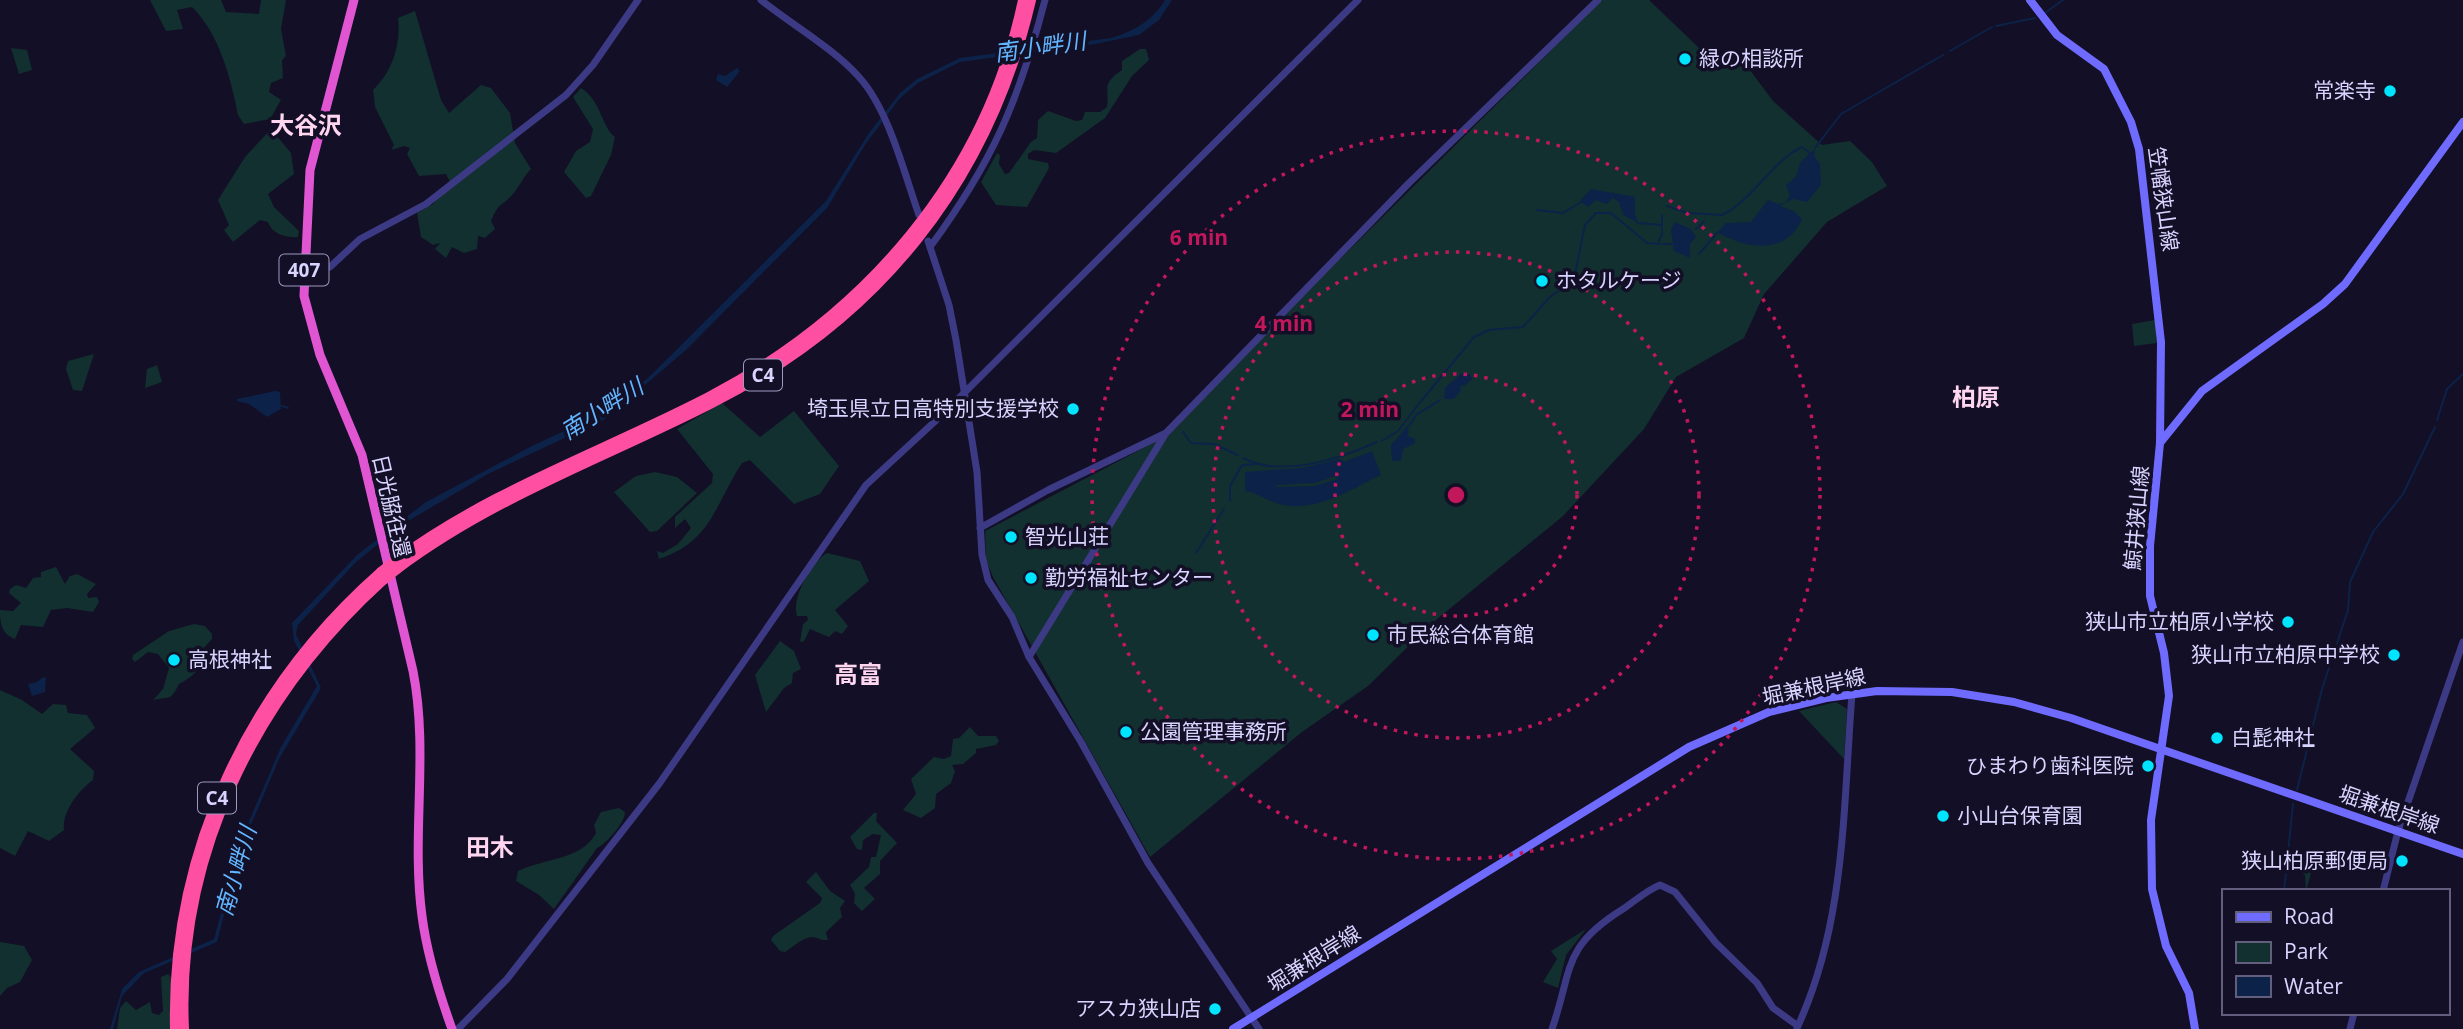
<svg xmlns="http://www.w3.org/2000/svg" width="2463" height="1029" viewBox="0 0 2463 1029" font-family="'Open Sans','Noto Sans JP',sans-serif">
  <rect width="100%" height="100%" fill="#130f26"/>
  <!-- green -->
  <path fill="#12302f" d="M 150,0 L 221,0 L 226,12 L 259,14 L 261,0 L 286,0 L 281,29 L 286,56 L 282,60 L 283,78 L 271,83 L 269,92 L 281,100 L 270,119 L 244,124 L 238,115 C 231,79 219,33 192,7 L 177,10 L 183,29 L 166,31 Z
    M 1602,0 L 1649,0 L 1721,69 L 1732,67 L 1741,58 L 1773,101 L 1822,145 L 1850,141 L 1872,162 L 1887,186 L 1827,222 L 1764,294 L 1744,338 L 1676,377 L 1644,429 L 1563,516 L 1431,624 L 1368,686 L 1302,732 L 1150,857 L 993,577 L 986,560 L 985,531 L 1155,442 Z
    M 415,11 L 441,100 L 449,113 L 481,85 L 491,88 L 510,113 L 515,143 L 531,169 C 523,177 520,186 513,194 C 501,208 500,200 491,221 L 495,229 L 485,238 L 478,236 L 477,249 L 464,253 L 452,247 L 446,258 L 435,249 L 440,243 L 433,245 L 421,237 L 417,213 L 433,204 L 451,184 L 446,174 L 419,176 L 407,154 L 410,148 L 404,146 L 391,150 L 394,145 L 375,107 L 373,90 C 392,72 401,45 398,18 Z
    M 11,48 L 27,50 L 32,70 L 19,74 Z
    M 1140,49 L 1146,49 L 1149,60 L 1132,76 L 1105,118 L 1056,153 L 1034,150 L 1028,154 L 1028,159 L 1048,163 L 1049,168 L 1027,207 L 996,205 L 981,182 L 997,153 L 1000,155 L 999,164 L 1005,174 L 1009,173 L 1031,142 L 1037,138 L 1038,120 L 1048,111 L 1076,121 L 1082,120 L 1085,112 L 1100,112 L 1107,107 C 1110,88 1100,85 1122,70 L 1122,61 Z
    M 581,88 C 601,100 602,128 615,137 L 611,155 L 591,196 L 586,198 L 564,172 L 576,151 L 590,142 L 593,129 L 573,97 Z
    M 271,129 L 291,153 L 294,174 L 268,194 L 274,207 L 299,231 L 298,237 C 286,238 272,234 268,222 L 260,220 L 233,242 L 224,230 L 229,225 L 218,200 L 245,157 Z
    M 2155,320 L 2157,343 L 2134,346 L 2132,324 Z
    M 94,354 L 82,391 L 73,390 L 66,369 L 68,361 Z
    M 157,365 L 162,382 L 145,388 L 147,369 Z
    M 722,403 L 760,437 L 794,411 L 839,466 L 820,494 L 794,504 L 750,460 L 742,463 C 714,506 712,541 659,559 L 657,551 L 663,553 L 678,544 L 691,528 L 685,519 L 675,528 L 675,517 L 712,483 L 713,474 L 677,429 Z
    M 655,472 L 677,477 L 697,493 L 657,531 L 650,532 L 614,492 L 636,476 Z
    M 827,553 L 860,561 L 869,581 L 835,610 L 848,626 L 842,634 L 835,631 L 829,637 L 810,629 L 804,641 L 800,642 L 803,624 L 808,620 L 807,616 L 797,616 C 791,598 812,561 827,553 Z
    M 56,567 L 65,584 L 70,576 L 77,574 L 96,584 L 87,594 L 88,598 L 97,597 L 99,602 L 93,612 L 67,608 L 51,610 L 43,627 L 21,625 L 15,639 C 1,634 0,622 0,610 L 13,611 L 21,603 L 9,593 L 10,589 L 16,585 L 26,588 L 33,578 L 41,577 L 41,572 Z
    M 194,624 L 205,626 L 212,634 L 212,639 L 202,650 L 204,655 C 200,671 192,677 179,684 C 170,701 172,696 153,700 L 163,689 L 169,668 L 158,654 L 148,652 L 135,662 L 132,659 L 133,655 L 169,631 Z
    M 780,641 L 794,651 L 801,669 L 793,673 L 792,683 L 784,688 L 766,712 L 755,675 Z
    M 0,690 L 22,700 L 42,714 L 53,704 L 66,705 L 68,713 L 87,715 L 95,728 L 70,749 L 94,771 L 93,780 C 78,791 62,812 64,830 L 49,841 L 28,831 L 15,856 L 0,848 Z
    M 1836,702 L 1847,709 L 1844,759 L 1799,711 Z
    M 970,727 L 978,736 L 996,736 L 999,741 L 996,745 L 976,749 L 976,753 L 963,764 L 952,765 L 955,771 L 951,783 L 936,794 L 935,808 L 921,818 L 903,810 L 916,794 L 911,779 L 934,757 L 944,759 L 951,756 L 953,739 L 959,738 Z
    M 619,808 L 625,812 C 625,823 607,843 597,848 L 554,909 L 539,895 L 516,881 L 518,871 C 545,858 582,860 596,833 L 594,825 L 601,812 Z
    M 874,813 L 877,813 L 876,821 L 897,843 L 880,861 L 880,874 L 864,888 L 875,899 L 862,911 L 854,903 L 855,894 L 850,885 L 869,867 L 871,857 L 876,857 L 881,835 L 873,834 L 863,840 L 862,850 L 857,849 L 850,837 Z
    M 2312,863 L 2313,866 L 2306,891 L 2305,875 L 2290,865 Z
    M 816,872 L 830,891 L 845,901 L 840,908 L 842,917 L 826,932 L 828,940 C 821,941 818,937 811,937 C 801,939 794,946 785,952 L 780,951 L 771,940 L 773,936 L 820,903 L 822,898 L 806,882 Z
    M 1586,929 L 1566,955 L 1558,988 L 1543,982 L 1557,959 L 1551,951 Z
    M 0,942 L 24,946 L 32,960 L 20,982 L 7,988 L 0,996 Z
    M 168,974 L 171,977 L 171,1029 L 117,1029 L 120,1008 L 126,1001 L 136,1010 L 150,1002 L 152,1013 L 159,1015 L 163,1011 L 161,977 Z"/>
  <!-- water -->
  <path fill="#0c2248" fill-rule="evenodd" d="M 1165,0 L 1172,0 L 1159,20 L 1139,35 L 1095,44 L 960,62 L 918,83 L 900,98 L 865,145 L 827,208 L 686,350 L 605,419 L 488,474 L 403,524 L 356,562 L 298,625 L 296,634 L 321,688 L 279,759 L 242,846 L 217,942 L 144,973 L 122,996 L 113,1029 L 110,1029 L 122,989 L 139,972 L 214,939 L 240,842 L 281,747 L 317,686 L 294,641 L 292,623 L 357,555 L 426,502 L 530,447 L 600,414 L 648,378 L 826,201 L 869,133 L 900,93 L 917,79 L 960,58 L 1111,38 C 1134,31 1152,21 1165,0 Z
    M 737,68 L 740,71 L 727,87 L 716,80 L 718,74 L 725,76 Z
    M 1815,148 L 1814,156 L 1820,164 L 1821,185 L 1807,202 L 1793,199 L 1780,206 L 1794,211 L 1802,219 C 1787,255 1746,250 1718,232 L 1726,223 L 1751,222 L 1768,200 L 1778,204 L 1785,203 L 1790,195 L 1786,185 L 1796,177 L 1800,163 Z
    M 1591,189 L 1635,197 L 1635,213 L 1638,223 L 1623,215 L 1619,202 L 1613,198 L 1607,204 L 1596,200 L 1588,207 L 1580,201 Z
    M 1675,222 L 1691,229 L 1696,237 L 1690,244 L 1690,258 L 1674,251 L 1671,230 Z
    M 1462,373 L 1470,374 L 1472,379 L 1464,386 L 1461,385 L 1460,392 L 1454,399 L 1444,399 L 1445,388 Z
    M 275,391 L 280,392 L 281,409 L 267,417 L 249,404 L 237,401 L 237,399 Z
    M 1409,424 L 1408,436 L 1415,439 L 1415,443 L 1403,449 L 1401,461 L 1392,461 L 1391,445 Z
    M 1372,451 L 1381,475 C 1349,490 1313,515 1276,503 C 1265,499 1257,493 1245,491 L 1245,472 L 1302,468 L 1340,459 L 1344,462 ZM 1336,476 L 1337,479 L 1315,486 L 1276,487 L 1276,485 L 1315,483 Z
    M 43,677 L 46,678 L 45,692 L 32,696 L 28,684 L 37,682 Z"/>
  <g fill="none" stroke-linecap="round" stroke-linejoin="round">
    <!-- stream -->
    <path stroke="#0c2248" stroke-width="2" d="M 2045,13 L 2063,0
      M 1996,26 L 2035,18
      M 1950,51 L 1992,27
      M 1803,148 L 1810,153
      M 1815,148 L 1841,114 L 1943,55
      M 1667,206 L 1687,213 L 1722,215 C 1754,199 1773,160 1802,147
      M 1537,210 L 1563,213 L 1581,202
      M 1638,223 L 1661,225
      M 1696,229 L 1704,221
      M 1659,241 L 1662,234 L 1662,215
      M 1663,244 L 1672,244
      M 1699,254 L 1718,232
      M 1550,297 L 1574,279 L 1585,225 L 1596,213 L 1611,213 L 1647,243 L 1660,244
      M 1422,400 L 1474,337 L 1489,330 L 1523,327 L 1549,298
      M 282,406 L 288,408
      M 2437,420 L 2447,389 L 2463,374
      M 1410,425 L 1416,415 L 1440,400
      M 1183,432 L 1191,443 L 1214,444 L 1238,455
      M 1382,441 L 1398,431 L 1421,401
      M 1243,458 C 1281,478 1340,459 1377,442
      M 1230,501 L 1230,486 L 1242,465 L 1258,464
      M 1196,553 L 1224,509
      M 2297,790 L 2322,689 L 2348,610 L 2350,582 L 2373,532 L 2403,494 L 2435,427
      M 2284,891 L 2293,804"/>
    <!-- tertiary -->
    <path stroke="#3d3a85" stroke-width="7" d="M 761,0 C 791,24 833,48 859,77 C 889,110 904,173 919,215
      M 928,241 L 949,305 L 956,340 L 977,472 L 982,555 L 988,580 L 1012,617 L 1029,657 L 1081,742 L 1148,863 L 1259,1029
      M 930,247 C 992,163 1019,101 1045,0
      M 304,271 L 330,267 L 360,239 L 426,204 L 566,95 L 593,65 L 638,0
      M 980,528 L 1048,490 L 1166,433 L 1408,184 L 1598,0
      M 1029,657 L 1166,433
      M 2383,891 L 2398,831 L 2463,642
      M 1797,1028 C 1846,923 1843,808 1852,694
      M 458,1029 L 507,979 L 659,784 L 866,485 L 944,413 L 1358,0
      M 1552,1029 C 1573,968 1562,947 1623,909 C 1635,901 1647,890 1660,885 L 1675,892 L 1716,943 L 1757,983 L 1773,1008 L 1798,1026
      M 2350,1029 L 2354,1013"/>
    <!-- secondary -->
    <path stroke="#6f6bff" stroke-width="8" d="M 2030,0 L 2057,35 L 2104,69 L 2131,122 L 2139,149 L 2161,342 L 2160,443 L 2150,546 L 2150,596 L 2164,653 L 2169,696 L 2151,820 L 2152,889 L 2166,946 L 2189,993 L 2195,1029
      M 2160,443 L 2202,391 L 2323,304 L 2345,284 L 2463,122
      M 1233,1029 L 1689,747 L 1769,712 L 1826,698 L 1877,691 L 1952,692 L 2014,702 L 2071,718 L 2463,854"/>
    <!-- trunk -->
    <path stroke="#e055d1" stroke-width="9" d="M 354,0 L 310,170 L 304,296 L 320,355 L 362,455 L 413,671 C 429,752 411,835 422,916 C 427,955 439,993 452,1029"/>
    <!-- motorway -->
    <path stroke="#ff4fa3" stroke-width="10" d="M 395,561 C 491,490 603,452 709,397 C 866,315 986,177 1023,0
      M 397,569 C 493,497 604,458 710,404 C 878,320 988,183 1031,0
      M 175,1029 C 171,852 249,688 381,572
      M 184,1029 C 176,855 256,695 383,580"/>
    <!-- motorway-bridge -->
    <path stroke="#ff4fa3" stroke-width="10" d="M 381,572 L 395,561
      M 383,580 L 397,569"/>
  </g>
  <!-- distance rings -->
  <g fill="none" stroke="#c2185b" stroke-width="3.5" stroke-dasharray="3.5 7">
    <circle cx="1456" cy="495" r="121"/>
    <circle cx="1456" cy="495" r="243"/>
    <circle cx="1456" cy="495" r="364"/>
  </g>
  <!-- markers -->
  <g fill="#00e5ff" stroke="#130f26" stroke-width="2.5">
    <circle cx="1685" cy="59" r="7"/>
    <circle cx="2390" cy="91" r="7"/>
    <circle cx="1542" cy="281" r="7"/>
    <circle cx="1073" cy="409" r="7"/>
    <circle cx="1011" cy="537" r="7"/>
    <circle cx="1031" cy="578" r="7"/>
    <circle cx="2288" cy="622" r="7"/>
    <circle cx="1373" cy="635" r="7"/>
    <circle cx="2394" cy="655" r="7"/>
    <circle cx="174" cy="660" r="7"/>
    <circle cx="1126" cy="732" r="7"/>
    <circle cx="2217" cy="738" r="7"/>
    <circle cx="2148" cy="766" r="7"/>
    <circle cx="1943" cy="816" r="7"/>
    <circle cx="2402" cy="861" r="7"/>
    <circle cx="1215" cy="1009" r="7"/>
  </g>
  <g text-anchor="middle" stroke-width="7" stroke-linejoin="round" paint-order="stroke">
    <!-- shield labels -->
    <g fill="#130f26" stroke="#9e99be" stroke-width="2">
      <rect x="279.5" y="254.5" width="49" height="31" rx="5"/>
      <rect x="744" y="359.5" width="38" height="31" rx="5"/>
      <rect x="198" y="782.5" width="38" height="31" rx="5"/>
    </g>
    <g font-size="19" font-weight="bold" fill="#d9d4ff">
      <text x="304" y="277">407</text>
      <text x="763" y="382">C4</text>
      <text x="217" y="805">C4</text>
    </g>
    <!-- poi labels -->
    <g font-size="21" fill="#d9d4ff" stroke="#130f26" text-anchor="start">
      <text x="1699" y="66">緑の相談所</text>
      <text x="2376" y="98" text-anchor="end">常楽寺</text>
      <text x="1556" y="288">ホタルケージ</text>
      <text x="1059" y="416" text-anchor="end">埼玉県立日高特別支援学校</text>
      <text x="1025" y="544">智光山荘</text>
      <text x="1045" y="585">勤労福祉センター</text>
      <text x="2274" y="629" text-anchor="end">狭山市立柏原小学校</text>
      <text x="1387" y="642">市民総合体育館</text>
      <text x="2380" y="662" text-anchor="end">狭山市立柏原中学校</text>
      <text x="188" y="667">高根神社</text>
      <text x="1140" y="739">公園管理事務所</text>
      <text x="2231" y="745">白髭神社</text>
      <text x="2134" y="773" text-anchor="end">ひまわり歯科医院</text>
      <text x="1957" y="823">小山台保育園</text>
      <text x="2388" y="868" text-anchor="end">狭山柏原郵便局</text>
      <text x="1201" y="1016" text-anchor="end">アスカ狭山店</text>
    </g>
    <!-- street labels -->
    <g font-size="21" fill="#d9d4ff" stroke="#130f26">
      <text transform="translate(2163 199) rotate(82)" y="7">笠幡狭山線</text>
      <text transform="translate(391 506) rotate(77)" y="7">日光脇往還</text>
      <text transform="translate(2137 518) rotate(-85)" y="7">鯨井狭山線</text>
      <text transform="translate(1814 687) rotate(-12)" y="7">堀兼根岸線</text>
      <text transform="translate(2389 810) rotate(19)" y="7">堀兼根岸線</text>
      <text transform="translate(1314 959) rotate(-32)" y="7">堀兼根岸線</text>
    </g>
    <!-- water labels -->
    <g font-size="23" font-style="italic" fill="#62b6ff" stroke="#130f26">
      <text transform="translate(1040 47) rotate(-8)" y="8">南小畔川</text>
      <text transform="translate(602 409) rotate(-32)" y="8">南小畔川</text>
      <text transform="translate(236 871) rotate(-74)" y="8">南小畔川</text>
    </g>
    <!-- quarter labels -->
    <g font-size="24" font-weight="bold" fill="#ffd6f0" stroke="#130f26">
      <text x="306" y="134">大谷沢</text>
      <text x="1976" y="406">柏原</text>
      <text x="858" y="683">高富</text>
      <text x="490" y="856">田木</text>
    </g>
  </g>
  <circle cx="1456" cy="495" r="10" fill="#c2185b" stroke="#130f26" stroke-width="3.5"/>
  <g font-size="21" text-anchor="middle" font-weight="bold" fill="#c2185b" stroke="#130f26" stroke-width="7" stroke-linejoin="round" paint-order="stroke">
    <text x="1199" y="245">6 min</text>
    <text x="1284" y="331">4 min</text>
    <text x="1370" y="417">2 min</text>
  </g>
  <!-- legend -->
  <rect x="2222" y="889" width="228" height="126" fill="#130f26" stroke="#625e7d" stroke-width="2"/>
  <rect x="2236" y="912" width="35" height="10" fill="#6f6bff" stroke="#625e7d" stroke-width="2"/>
  <text x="2284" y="924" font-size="21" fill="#d9d4ff">Road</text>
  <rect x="2236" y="942" width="35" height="21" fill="#12302f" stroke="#625e7d" stroke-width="2"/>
  <text x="2284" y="959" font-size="21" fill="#d9d4ff">Park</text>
  <rect x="2236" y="976" width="35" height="21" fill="#0c2248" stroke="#625e7d" stroke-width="2"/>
  <text x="2284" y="994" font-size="21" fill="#d9d4ff">Water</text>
</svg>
